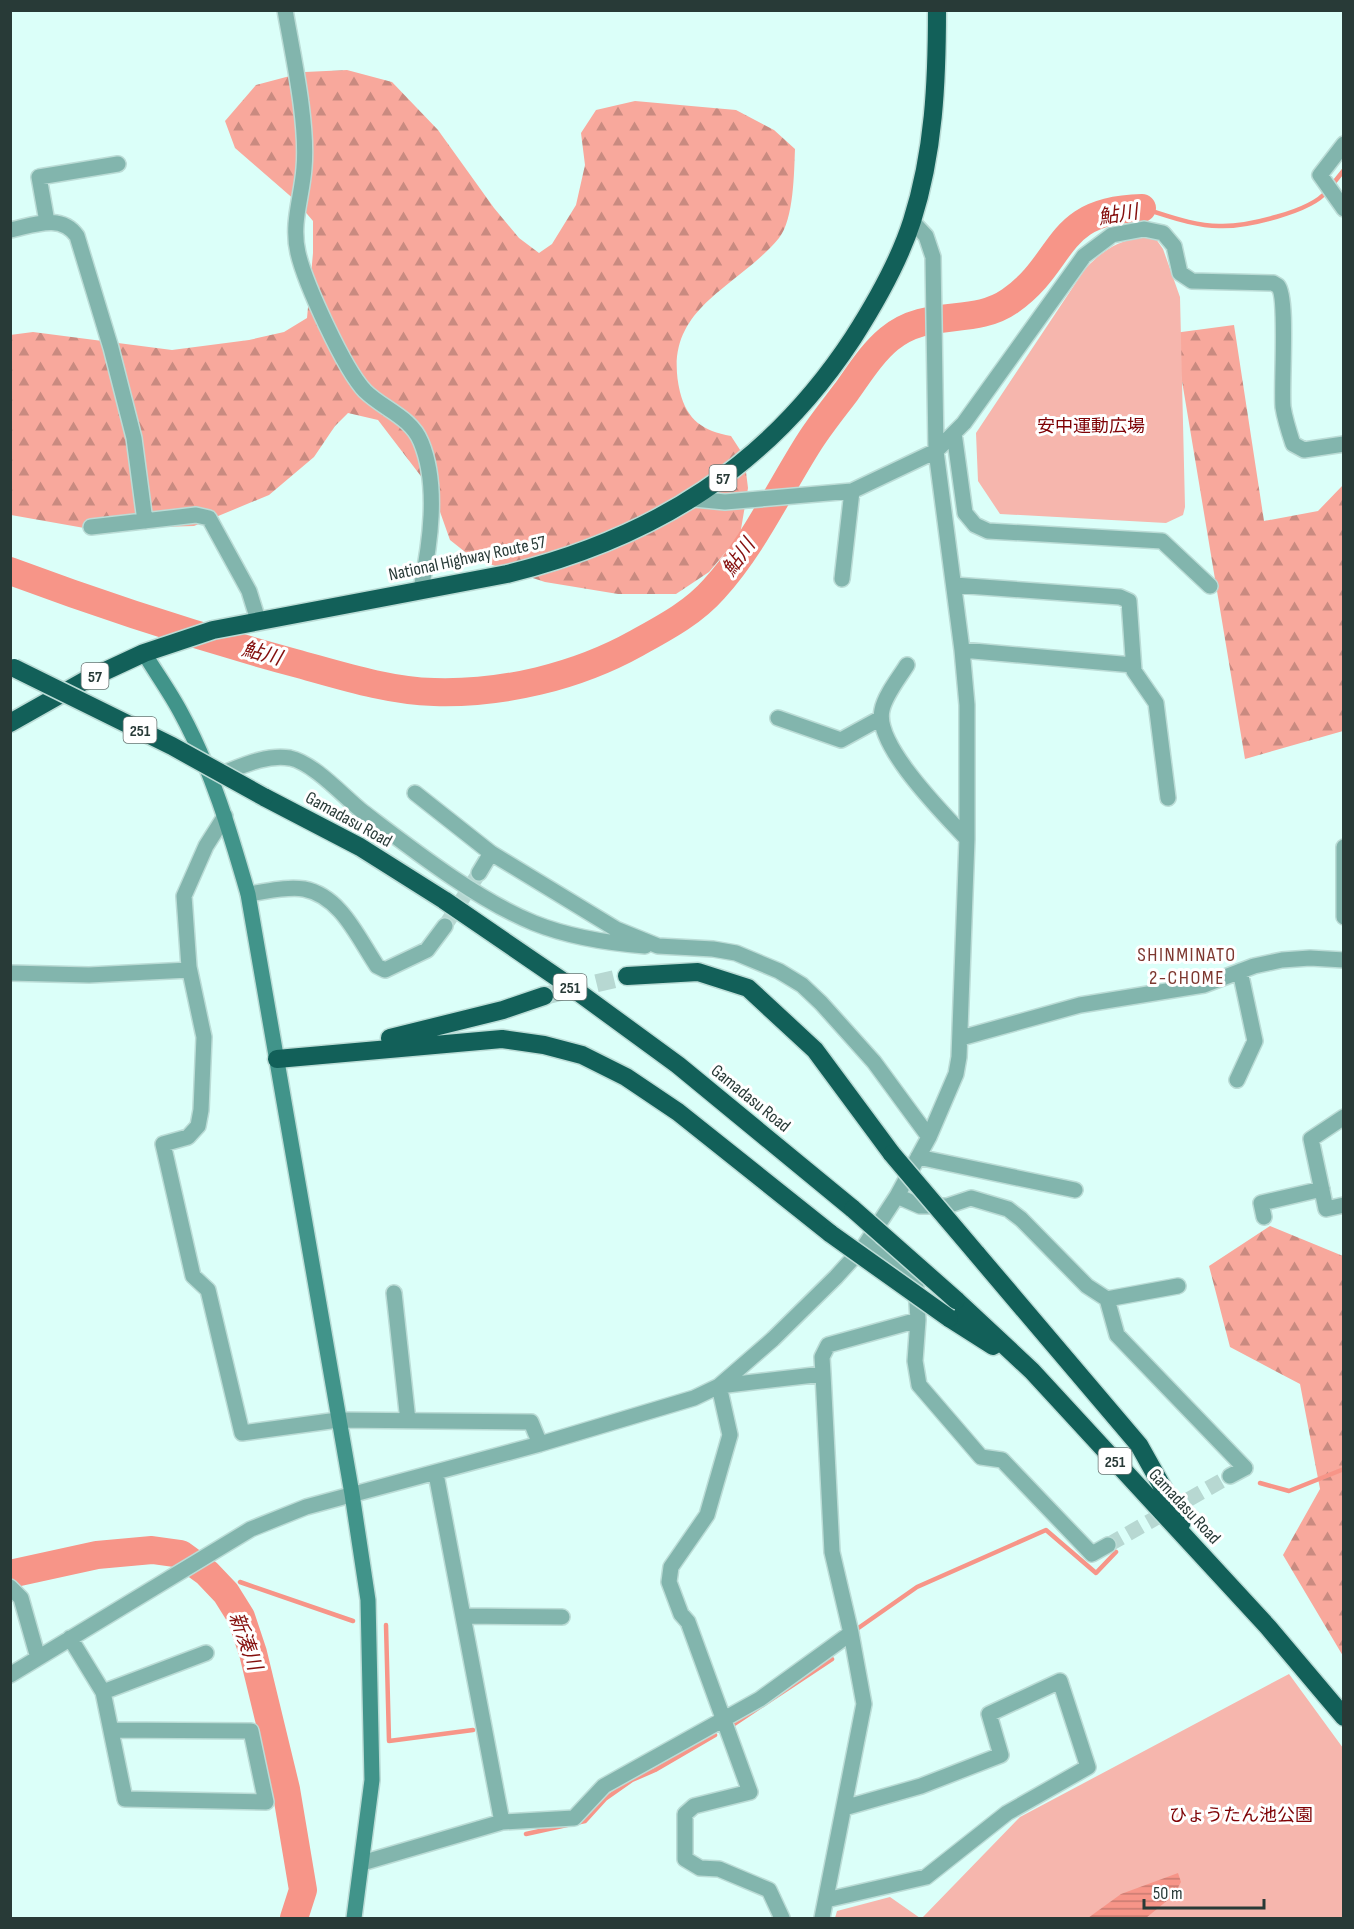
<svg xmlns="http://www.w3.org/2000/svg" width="1354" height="1929" viewBox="0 0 1354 1929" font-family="'Sofia Sans Condensed','Noto Sans JP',sans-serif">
  <defs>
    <pattern id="forest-firs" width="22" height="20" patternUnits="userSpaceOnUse" patternTransform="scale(1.5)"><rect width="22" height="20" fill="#f8a89c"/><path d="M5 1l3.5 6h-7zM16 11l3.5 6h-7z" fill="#c98a80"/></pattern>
    <pattern id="water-rules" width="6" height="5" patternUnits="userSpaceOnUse" patternTransform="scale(1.5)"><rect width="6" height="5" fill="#f79588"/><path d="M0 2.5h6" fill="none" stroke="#c87b70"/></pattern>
  </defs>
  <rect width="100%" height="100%" fill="#dbfff9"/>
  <!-- forest -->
  <path fill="url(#forest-firs)" d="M 347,70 L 392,82 L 438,130 L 494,208 L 519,238 L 539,253 L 552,244 L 576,205 L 585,165 L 581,133 L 596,110 L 635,101 L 736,110 L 774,130 L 795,149 C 794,172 794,219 779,238 C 736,290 660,308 680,392 C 687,420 703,431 731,436 L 744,456 L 748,488 L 740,535 L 709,572 L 676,594 L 618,594 L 545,582 L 474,559 L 450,540 L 433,492 L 378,420 L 348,413 L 335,426 L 314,457 L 269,495 L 194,526 L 90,529 L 11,515 L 10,335 L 33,332 L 172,350 L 249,340 L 284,332 L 307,318 L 313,253 L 313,221 L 296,201 L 235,148 L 225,121 L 256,85 L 305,72 Z
    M 1234,325 L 1264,521 L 1318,511 L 1343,485 L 1343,731 L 1245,759 L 1174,333 Z
    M 1270,1226 L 1343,1256 L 1343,1656 L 1283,1555 L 1320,1489 L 1300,1384 L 1230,1347 L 1209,1266 Z"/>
  <!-- park -->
  <path fill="#f6b6ad" d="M 1142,237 L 1156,239 L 1163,249 L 1180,297 L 1185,507 L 1183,515 L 1166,523 L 1000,514 L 978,481 L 976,433 L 1085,269 C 1102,251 1117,241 1142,237 Z
    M 1289,1674 L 1343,1748 L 1343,1918 L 922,1918 L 1020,1817 Z
    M 890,1897 L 920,1918 L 835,1918 L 837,1911 Z"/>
  <!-- water -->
  <path fill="url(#water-rules)" d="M 1178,1873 L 1181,1882 L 1174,1895 L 1146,1918 L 1088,1918 L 1121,1894 Z"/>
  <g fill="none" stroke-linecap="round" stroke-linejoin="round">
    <!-- stream -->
    <path stroke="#f79588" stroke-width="4.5" d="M 1332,185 L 1344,170
      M 1142,208 C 1166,215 1193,226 1219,226 C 1245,227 1311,212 1327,191
      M 1260,1483 L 1289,1491 L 1344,1469
      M 207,1573 L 215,1575
      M 240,1582 L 353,1621
      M 386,1625 L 389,1741 L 473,1730
      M 857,1629 L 917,1587 L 1046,1530 L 1096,1573 L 1116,1552
      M 734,1724 L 832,1659
      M 526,1834 L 585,1821 L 605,1799 L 632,1780 L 655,1770 L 715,1735"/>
    <!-- river -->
    <path stroke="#f79588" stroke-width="28" d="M 10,571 C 104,606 199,637 295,663 C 339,675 388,691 434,692 C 503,694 576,677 637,643 C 664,628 693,613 714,589 C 754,545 778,491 810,441 C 821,424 834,408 846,392 C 859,374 872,353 889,339 C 927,307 973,327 1010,301 C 1067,261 1053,210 1142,208
      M 10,1574 L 97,1555 L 152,1550 L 181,1554 L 207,1573 L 226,1593 L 241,1617 L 253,1653 L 286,1789 L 303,1890 L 294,1918"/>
    <!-- street-tunnel -->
    <path stroke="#b7d8d2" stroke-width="15" stroke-dasharray="15 8" stroke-linecap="butt" d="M 445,926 L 479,873
      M 1108,1545 L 1230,1476"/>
    <!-- highway-tunnel -->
    <path stroke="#b7d8d2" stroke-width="18" stroke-dasharray="18 9" stroke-linecap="butt" d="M 544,996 L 627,976"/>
    <!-- street casing -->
    <g stroke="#bbdcd6" stroke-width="18">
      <path id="street" d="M 285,10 C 293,56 308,123 304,168 C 302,197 291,223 298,253 C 305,283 344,369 365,391 C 383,409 411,417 421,442 C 439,485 430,545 421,589
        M 1344,144 L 1320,175 L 1344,209
        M 47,222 L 39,177 L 118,164
        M 10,230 C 34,225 61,213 77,236 L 111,348 L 134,438 L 145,521
        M 954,433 L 965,513 L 975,525 L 988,531 L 1162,541 L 1210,586
        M 694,499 L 725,502 L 852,491 L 936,451 L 964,423 L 1084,256 L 1112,235 L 1144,229 L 1163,233 L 1174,246 L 1180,273 L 1192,281 L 1273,283 L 1278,286 C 1288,297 1281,385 1283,407 C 1285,420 1289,432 1293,444 L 1304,450 L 1344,444
        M 91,527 L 196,515 L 209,518 L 249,591 L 258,620
        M 842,579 L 852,491
        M 954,585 L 1120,597 L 1129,601 L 1134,671 L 1156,703 L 1168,798
        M 962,650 L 1133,665
        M 907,665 C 899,678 885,695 882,710 C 874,745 944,814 967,839
        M 778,718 L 841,740 L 881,718
        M 216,776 C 240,767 265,754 290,758 C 314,763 344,797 363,812 C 412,849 477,900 534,923 C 569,937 607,943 645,946
        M 415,793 L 491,853 L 616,929 L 658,946 L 713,949 L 736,953 L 779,971 L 802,985 L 821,1003 L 874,1062 L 929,1137
        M 225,816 L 206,846 L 184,896 L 189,967 L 204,1037 L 201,1110 L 198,1126 L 188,1137 L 163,1144 L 193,1276 L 208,1290 L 242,1433 L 338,1420 L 531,1422 L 540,1444
        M 1344,847 L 1344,917
        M 479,873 L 491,853
        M 248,894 C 265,892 286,886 304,889 C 341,896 358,938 377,966 L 385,970 L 427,950 L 445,926
        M 10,973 L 89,975 L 189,970
        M 961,1038 L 1080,1005 L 1204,985 L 1254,966 L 1282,960 L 1310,958 L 1344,960
        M 1237,1080 L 1255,1041 L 1240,971
        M 1344,1117 L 1311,1139 L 1326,1209 L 1344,1205
        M 918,1157 L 1075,1190
        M 897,1196 L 920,1206 L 947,1206 L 971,1198 L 1008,1209 L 1021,1219 L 1087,1286 L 1107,1299 L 1117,1335 L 1245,1468 L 1230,1476
        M 1264,1217 L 1261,1203 L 1322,1189
        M 865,1245 L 899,1269 L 916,1287 L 918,1320 L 915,1361 L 919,1385 L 981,1457 L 1002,1460 L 1092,1554 L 1108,1545
        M 394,1293 L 408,1421
        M 1107,1299 L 1178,1286
        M 823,1374 L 822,1357 L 828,1345 L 918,1320
        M 719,1386 L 730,1435 L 707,1515 L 671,1567 L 669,1582 L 681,1614 L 688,1622 L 750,1792 L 694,1806 L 685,1814 L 685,1859 L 700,1868 L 719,1869 L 769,1890 L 782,1918
        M 436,1474 L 502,1822
        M 10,1587 L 21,1598 L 38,1658
        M 463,1616 L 562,1617
        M 70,1638 L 103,1692 L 206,1653
        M 10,1675 L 251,1529 L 306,1507 L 540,1444 L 694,1398 L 719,1386 L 773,1339 L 836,1277 L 865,1245 L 897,1196 L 929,1137 L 956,1074 L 959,1057 L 967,839 L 967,705 L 962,650 L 936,451 L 933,257 L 926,236 L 912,221
        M 103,1692 L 125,1799 L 266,1802 L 251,1731 L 111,1730
        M 362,1863 L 502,1822 L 574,1818 L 604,1786 L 760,1699 L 851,1633 L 832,1552 L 823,1374 L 719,1386
        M 826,1900 L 926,1877 L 1007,1813 L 1088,1767 L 1060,1681 L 989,1714 L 1001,1755 L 921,1786 L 844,1808
        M 822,1918 L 864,1704 L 851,1633"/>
    </g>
    <!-- secondary casing -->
    <g stroke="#bbdcd6" stroke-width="18">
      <path id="secondary" d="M 144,653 C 156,673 170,692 181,713 C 212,770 230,832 248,894 L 352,1494 L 368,1600 L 372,1780 L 354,1918"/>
    </g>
    <!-- highway casing -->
    <g stroke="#bbdcd6" stroke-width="21">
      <path id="highway" d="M 10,723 L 86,680 L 144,653 L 213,630 L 507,574 C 654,538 769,466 853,338 C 876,302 899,262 912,221 C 934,152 937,82 937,10
        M 264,797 L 360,847 L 444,900 L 574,989 L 678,1065 L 853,1209
        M 627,976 L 698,972 L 748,988 L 815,1050 L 892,1154
        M 390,1038 L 503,1010 L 544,996
        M 277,1059 L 502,1039 L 544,1045 L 582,1055 L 626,1077 L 678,1112 L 831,1234
        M 976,1253 L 1139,1445 L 1182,1522
        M 956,1300 L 1032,1371 L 1268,1627 L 1344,1717
        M 949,1318 L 993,1346"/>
    </g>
    <!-- street -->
    <use href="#street" stroke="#82b5ad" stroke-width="15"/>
    <!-- secondary -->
    <use href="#secondary" stroke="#41948a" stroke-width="15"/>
    <!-- highway -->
    <use href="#highway" stroke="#126059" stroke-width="18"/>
    <!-- highway-bridge casing -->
    <g stroke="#bbdcd6" stroke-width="21" stroke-linecap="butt">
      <path id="highway-bridge" d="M 14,668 L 172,746 L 264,797
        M 892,1154 L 976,1253
        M 853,1209 L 956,1300
        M 831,1234 L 949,1318"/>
    </g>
    <!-- highway-bridge -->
    <use href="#highway-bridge" stroke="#126059" stroke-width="18"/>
  </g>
  <g text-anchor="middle" stroke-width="6" stroke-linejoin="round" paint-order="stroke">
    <!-- shield labels -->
    <g fill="#fff" stroke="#687573" stroke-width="1.5">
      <rect x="709.5" y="465" width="27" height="26" rx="4.5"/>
      <rect x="81.5" y="663" width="27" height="26" rx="4.5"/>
      <rect x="123.5" y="717" width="33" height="26" rx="4.5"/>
      <rect x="553.5" y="974" width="33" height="26" rx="4.5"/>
      <rect x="1098.5" y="1448" width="33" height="26" rx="4.5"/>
    </g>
    <g font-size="16" font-weight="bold" fill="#283a37">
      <text x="723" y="484">57</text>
      <text x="95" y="682">57</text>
      <text x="140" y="736">251</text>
      <text x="570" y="993">251</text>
      <text x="1115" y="1467">251</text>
    </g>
    <!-- park labels -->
    <g font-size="18" fill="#7e0205" stroke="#fff">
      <text x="1091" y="432">安中運動広場</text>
      <text x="1241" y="1821">ひょうたん池公園</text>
    </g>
    <!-- street labels -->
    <g font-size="18" fill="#283a37" stroke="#fff">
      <text transform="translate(467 558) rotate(-12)" y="6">National Highway Route 57</text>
      <text transform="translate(349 819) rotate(29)" y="6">Gamadasu Road</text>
      <text transform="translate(751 1098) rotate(39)" y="6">Gamadasu Road</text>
      <text transform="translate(1185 1506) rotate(47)" y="6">Gamadasu Road</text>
    </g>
    <!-- water labels -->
    <g font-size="20" font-style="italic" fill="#850f0d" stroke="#fff">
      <text transform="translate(1118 214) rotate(-9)" y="7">鮎川</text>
      <text transform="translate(738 557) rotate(-54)" y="7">鮎川</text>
      <text transform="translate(262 653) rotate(15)" y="7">鮎川</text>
      <text transform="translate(246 1641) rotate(70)" y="7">新湊川</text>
    </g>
    <!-- neighbourhood labels -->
    <g font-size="20" letter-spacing="1.5" fill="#7d372f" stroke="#fff">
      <text x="1187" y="961">SHINMINATO<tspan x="1187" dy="23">2-CHOME</tspan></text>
    </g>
  </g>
  <!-- border -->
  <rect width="1354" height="1929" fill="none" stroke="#283a37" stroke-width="24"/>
  <!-- scale -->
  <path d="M1144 1899v9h120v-9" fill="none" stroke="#283a37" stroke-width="3"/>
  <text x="1153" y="1899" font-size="18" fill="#283a37" stroke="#ffffff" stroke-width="4.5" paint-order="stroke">50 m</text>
</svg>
